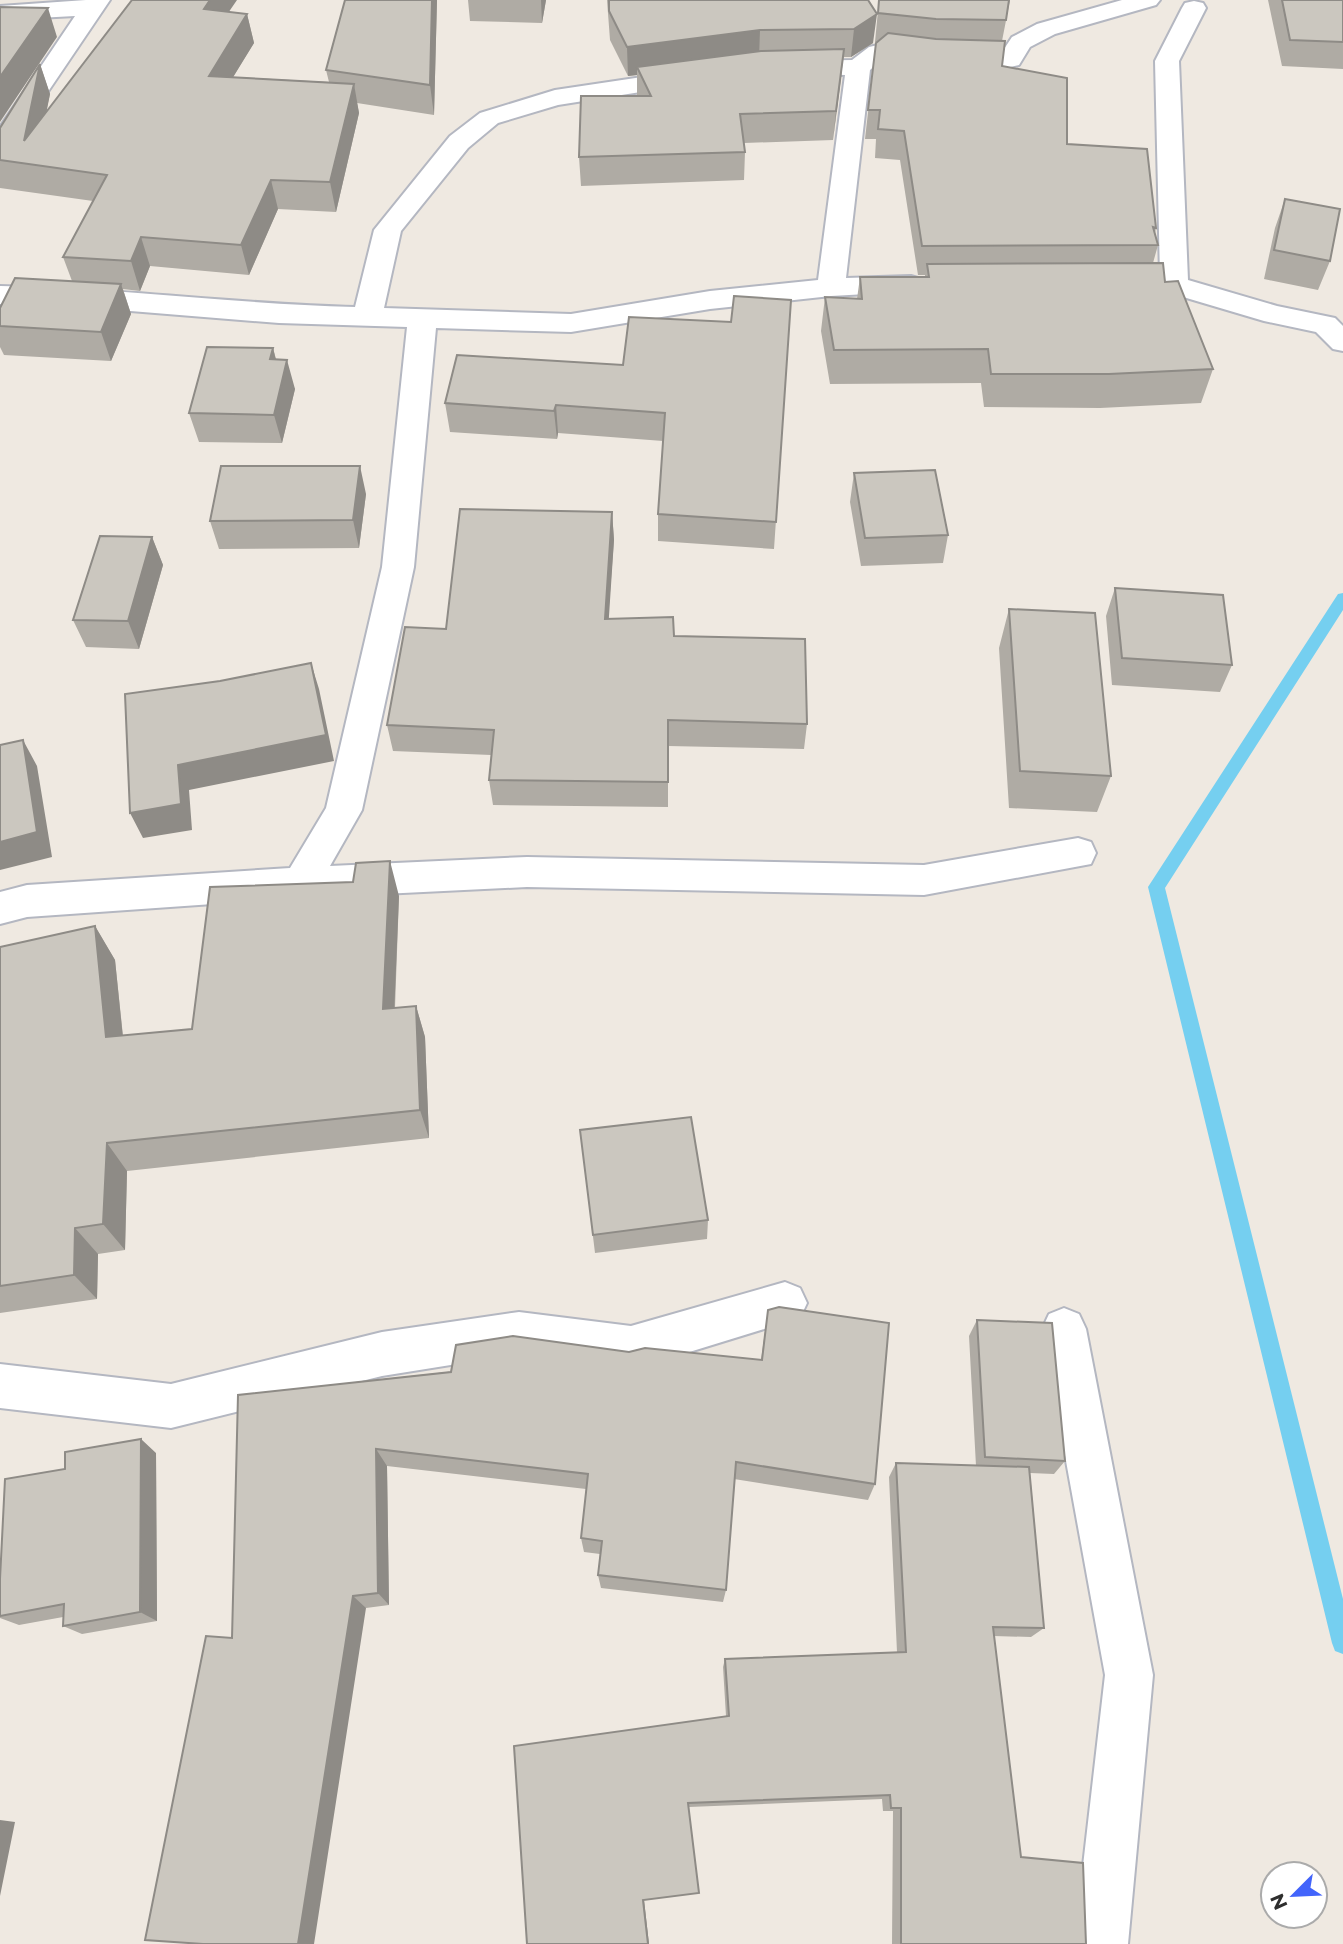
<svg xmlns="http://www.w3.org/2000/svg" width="1343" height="1944" viewBox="0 0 1343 1944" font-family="Montserrat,sans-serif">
  <rect width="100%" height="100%" fill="#efe9e1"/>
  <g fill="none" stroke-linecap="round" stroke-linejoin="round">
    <!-- stream -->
    <path fill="#75cff0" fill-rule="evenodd" d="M 1343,593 L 1343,610 L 1165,888 L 1343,1599 L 1343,1654 L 1335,1651 L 1332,1643 L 1148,887 L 1338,594 Z"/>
    <!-- minor casing -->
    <g stroke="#b4b7c1" stroke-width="4">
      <path id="minor" d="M 86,0 L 110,0 L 37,108 L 9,156 L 0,158 L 0,127 L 75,16 L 0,20 L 0,6 Z
        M 1122,0 L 1160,0 L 1156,5 L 1055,34 L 1030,47 L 1019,65 L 1010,67 L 952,65 L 943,63 L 940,58 L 943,53 L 952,51 L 1002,52 L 1012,37 L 1037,24 Z
        M 1194,1 L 1203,3 L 1206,8 L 1179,61 L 1188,280 L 1277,306 L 1335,318 L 1343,326 L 1343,351 L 1333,349 L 1316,332 L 1264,321 L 1173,294 L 1119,290 L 1115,284 L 1119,278 L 1129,275 L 1160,276 L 1155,61 L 1182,8 L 1185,3 Z
        M 878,45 L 887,47 L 890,52 L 870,70 L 846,278 L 911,276 L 921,279 L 925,285 L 921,291 L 831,296 L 710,309 L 571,332 L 436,328 L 414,567 L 362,810 L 330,866 L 527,857 L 924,865 L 1078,838 L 1091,842 L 1096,853 L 1091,864 L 924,895 L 527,887 L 301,898 L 27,917 L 0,924 L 0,892 L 27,885 L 290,868 L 326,808 L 382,567 L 407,327 L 279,323 L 57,305 L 0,304 L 0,286 C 119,288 237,304 355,307 L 374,230 L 450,136 L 480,113 L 555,90 L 689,70 L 698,73 L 702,78 L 698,83 L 558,105 L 498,123 L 468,148 L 401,231 L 384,308 L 571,314 L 710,291 L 818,280 L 845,75 L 781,73 L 778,68 L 781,63 L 790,61 L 852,60 L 869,47 Z
        M 785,1282 L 800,1288 L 807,1303 L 800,1318 L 631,1370 L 519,1354 L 382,1376 L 171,1428 L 0,1408 L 0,1364 L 171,1384 L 382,1332 L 519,1312 L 631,1326 Z
        M 1064,1308 L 1079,1314 L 1086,1329 L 1153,1675 L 1128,1944 L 1074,1944 L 1105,1675 L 1042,1329 L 1049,1314 Z"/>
    </g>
    <!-- minor -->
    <use href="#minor" fill="#fff" fill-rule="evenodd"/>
  </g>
  <!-- wall -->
  <path fill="#afaba4" d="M 345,0 L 437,0 L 434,115 L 357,103 L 359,113 L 336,212 L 278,209 L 249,275 L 150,266 L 140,291 L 123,289 L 131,314 L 111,361 L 4,355 L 0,347 L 0,308 L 72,281 L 63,257 L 93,201 L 0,188 L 0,128 L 40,64 L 50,94 L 46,112 L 229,12 L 247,14 L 254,43 L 233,77 L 329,82 L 326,70 Z
    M 468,0 L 546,0 L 542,23 L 470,21 Z
    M 607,0 L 868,0 L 873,43 L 851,57 L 843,57 L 833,140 L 744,143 L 745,152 L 744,180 L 581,186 L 579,157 L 637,96 L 637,75 L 628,76 L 610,40 Z
    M 879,0 L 1010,0 L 1002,41 L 1002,66 L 1067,144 L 1156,228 L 1155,233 L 1158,245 L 1153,263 L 1165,282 L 1213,369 L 1201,403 L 1100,408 L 984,407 L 981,383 L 830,384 L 821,331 L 825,297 L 857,299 L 860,277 L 925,277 L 925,275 L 918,275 L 900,160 L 875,158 L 876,139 L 865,139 L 876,42 L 875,42 Z
    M 1268,0 L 1343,0 L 1343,69 L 1282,66 Z
    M 1285,199 L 1330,261 L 1318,290 L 1264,279 L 1275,228 Z
    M 791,300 L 774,549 L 658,541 L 658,514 L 663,441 L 558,433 L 557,439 L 450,432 L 445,403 L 623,365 L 731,322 Z
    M 273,348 L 276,359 L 295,389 L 282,443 L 199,442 L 189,413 Z
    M 854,473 L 948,535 L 943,563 L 861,566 L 850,502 Z
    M 366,494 L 359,548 L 219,549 L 210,521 Z
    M 612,512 L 614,540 L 608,619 L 674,636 L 807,724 L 804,749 L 668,746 L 668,807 L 493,805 L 489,780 L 491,755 L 393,751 L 387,725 L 446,629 Z
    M 152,537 L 163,565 L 139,649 L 86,647 L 73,620 Z
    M 1115,588 L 1232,665 L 1220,692 L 1112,685 L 1106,616 Z
    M 1009,609 L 1111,776 L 1097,812 L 1009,808 L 999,648 Z
    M 399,896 L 395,1008 L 416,1006 L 425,1037 L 429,1138 L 127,1171 L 125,1250 L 98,1254 L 97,1299 L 0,1313 L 0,947 L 95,926 L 115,960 L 123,1036 L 192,1029 Z
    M 580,1130 L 708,1220 L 707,1239 L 595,1253 Z
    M 768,1310 L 875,1484 L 868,1500 L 734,1479 L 726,1590 L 723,1602 L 601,1588 L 598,1575 L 600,1554 L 584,1552 L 581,1538 L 586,1489 L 387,1466 L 389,1605 L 366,1608 L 232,1638 L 238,1395 L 629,1352 L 761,1360 Z
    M 977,1320 L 1065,1461 L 1054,1474 L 1030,1473 L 1044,1628 L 1031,1637 L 994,1636 L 1021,1857 L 1086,1944 L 892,1944 L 893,1811 L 883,1811 L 882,1799 L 689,1807 L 644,1900 L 527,1944 L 726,1716 L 723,1667 L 725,1659 L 897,1652 L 889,1477 L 896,1463 L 976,1466 L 969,1336 Z
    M 156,1453 L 157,1621 L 82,1634 L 63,1626 L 63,1617 L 19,1625 L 0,1618 L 0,1579 Z"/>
  <!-- shaded-wall -->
  <path fill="#8e8b86" d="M 210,0 L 237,0 L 211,38 L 204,9 Z
    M 432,0 L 437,0 L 434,115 L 430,85 Z
    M 541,0 L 546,0 L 542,23 Z
    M 48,8 L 57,37 L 0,122 L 0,77 Z
    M 247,14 L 254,43 L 216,105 L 209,76 Z
    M 877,14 L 873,43 L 851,57 L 854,29 Z
    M 760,30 L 759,58 L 637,67 L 637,75 L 628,76 L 627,47 Z
    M 844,49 L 841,78 L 833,140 L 836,111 Z
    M 40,64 L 50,94 L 36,165 L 24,141 Z
    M 354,84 L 359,113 L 336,212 L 330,182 Z
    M 271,180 L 278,209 L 249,275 L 241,245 Z
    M 141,237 L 150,266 L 140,291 L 131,261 Z
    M 121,284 L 131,314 L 111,361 L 101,332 Z
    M 273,348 L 280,377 L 270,359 Z
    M 287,360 L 295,389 L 282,443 L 274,415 Z
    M 556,405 L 558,433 L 557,439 L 554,411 Z
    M 360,466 L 366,494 L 359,548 L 353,520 Z
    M 612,512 L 614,540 L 607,646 L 605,619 Z
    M 152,537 L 163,565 L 139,649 L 128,621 Z
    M 311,663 L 319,689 L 334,761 L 189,790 L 192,830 L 143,838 L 130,813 L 178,765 Z
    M 23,740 L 37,766 L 52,857 L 0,870 L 0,842 Z
    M 390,861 L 399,896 L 393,1040 L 383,1009 Z
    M 95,926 L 115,960 L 126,1068 L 106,1037 Z
    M 416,1006 L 425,1037 L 429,1138 L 420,1110 Z
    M 107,1143 L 127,1171 L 125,1250 L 103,1224 Z
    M 75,1228 L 98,1254 L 97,1299 L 74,1275 Z
    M 141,1439 L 156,1453 L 157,1621 L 140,1612 Z
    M 376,1449 L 387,1466 L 389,1605 L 378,1593 Z
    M 353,1596 L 366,1608 L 314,1944 L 298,1944 Z
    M 0,1820 L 15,1822 L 0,1896 Z
    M 643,1900 L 644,1900 L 649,1944 L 648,1944 Z"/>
  <!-- building -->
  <path fill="#cbc7bf" stroke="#8e8b86" stroke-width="2" d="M 132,0 L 210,0 L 204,9 L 247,14 L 209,76 L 354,84 L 330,182 L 271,180 L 241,245 L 141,237 L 131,261 L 63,257 L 107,175 L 0,160 L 0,128 L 40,64 L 24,141 Z
    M 345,0 L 432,0 L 430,85 L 326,70 Z
    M 609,0 L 868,0 L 877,14 L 854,29 L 760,30 L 627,47 L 609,11 Z
    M 879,0 L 1009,0 L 1006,20 L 936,19 L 878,13 Z
    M 1282,0 L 1343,0 L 1343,42 L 1290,40 Z
    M 0,7 L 48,8 L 0,77 Z
    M 888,33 L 936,39 L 1005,41 L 1002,66 L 1067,78 L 1067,144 L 1147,149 L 1156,228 L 1153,227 L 1158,245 L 922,246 L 904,131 L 878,129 L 880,110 L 868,110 L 876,43 Z
    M 844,49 L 836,111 L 740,114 L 745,152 L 579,157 L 581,96 L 651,96 L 637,67 L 761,51 Z
    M 1285,199 L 1340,209 L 1330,261 L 1274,250 Z
    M 1163,263 L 1165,282 L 1178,281 L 1213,369 L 1109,374 L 991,374 L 988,349 L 834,350 L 825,297 L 862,299 L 860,277 L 929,277 L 927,264 Z
    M 15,278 L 121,284 L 101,332 L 0,326 L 0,308 Z
    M 734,296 L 791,300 L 776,522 L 658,514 L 665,413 L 556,405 L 554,411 L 445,403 L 457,355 L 623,365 L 629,317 L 731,322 Z
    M 207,347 L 273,348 L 270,359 L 287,360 L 274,415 L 189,413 Z
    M 221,466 L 360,466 L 353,520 L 210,521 Z
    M 935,470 L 948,535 L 865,538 L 854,473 Z
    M 460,509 L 612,512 L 605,619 L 673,617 L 674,636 L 805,639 L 807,724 L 668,720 L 668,782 L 489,780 L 494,730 L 387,725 L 405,627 L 446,629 Z
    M 100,536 L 152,537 L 128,621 L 73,620 Z
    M 1115,588 L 1223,595 L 1232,665 L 1122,658 Z
    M 1009,609 L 1095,613 L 1111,776 L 1020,771 Z
    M 311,663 L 326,735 L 178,765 L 181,804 L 130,813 L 125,694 L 220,681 Z
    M 23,740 L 37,832 L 0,842 L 0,745 Z
    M 390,861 L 383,1009 L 416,1006 L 420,1110 L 107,1143 L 103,1224 L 75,1228 L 74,1275 L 0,1286 L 0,947 L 95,926 L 106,1037 L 192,1029 L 210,887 L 353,882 L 356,863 Z
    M 691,1117 L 708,1220 L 593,1235 L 580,1130 Z
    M 779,1307 L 889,1323 L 875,1484 L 736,1462 L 726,1590 L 598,1575 L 602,1541 L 581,1538 L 588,1474 L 376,1449 L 378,1593 L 353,1596 L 298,1944 L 203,1944 L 145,1940 L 206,1636 L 232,1638 L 238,1395 L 451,1372 L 456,1345 L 513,1336 L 629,1352 L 645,1348 L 762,1360 L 768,1310 Z
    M 977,1320 L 1052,1323 L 1065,1461 L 985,1457 Z
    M 141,1439 L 140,1612 L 63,1626 L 64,1604 L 0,1616 L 0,1579 L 5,1479 L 65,1469 L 65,1452 Z
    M 896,1463 L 1029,1467 L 1044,1628 L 993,1627 L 1021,1857 L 1083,1863 L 1086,1944 L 901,1944 L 901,1808 L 891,1808 L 890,1795 L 688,1803 L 699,1893 L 643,1900 L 648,1944 L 527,1944 L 514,1746 L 729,1716 L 725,1659 L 906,1652 Z"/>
  <!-- north arrow -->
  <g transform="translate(1294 1895) rotate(246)"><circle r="33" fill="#ffffff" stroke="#ababab" stroke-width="2"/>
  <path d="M0-5L12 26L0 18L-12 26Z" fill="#4264fb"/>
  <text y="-10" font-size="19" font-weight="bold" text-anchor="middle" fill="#2e2e2e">N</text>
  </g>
</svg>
